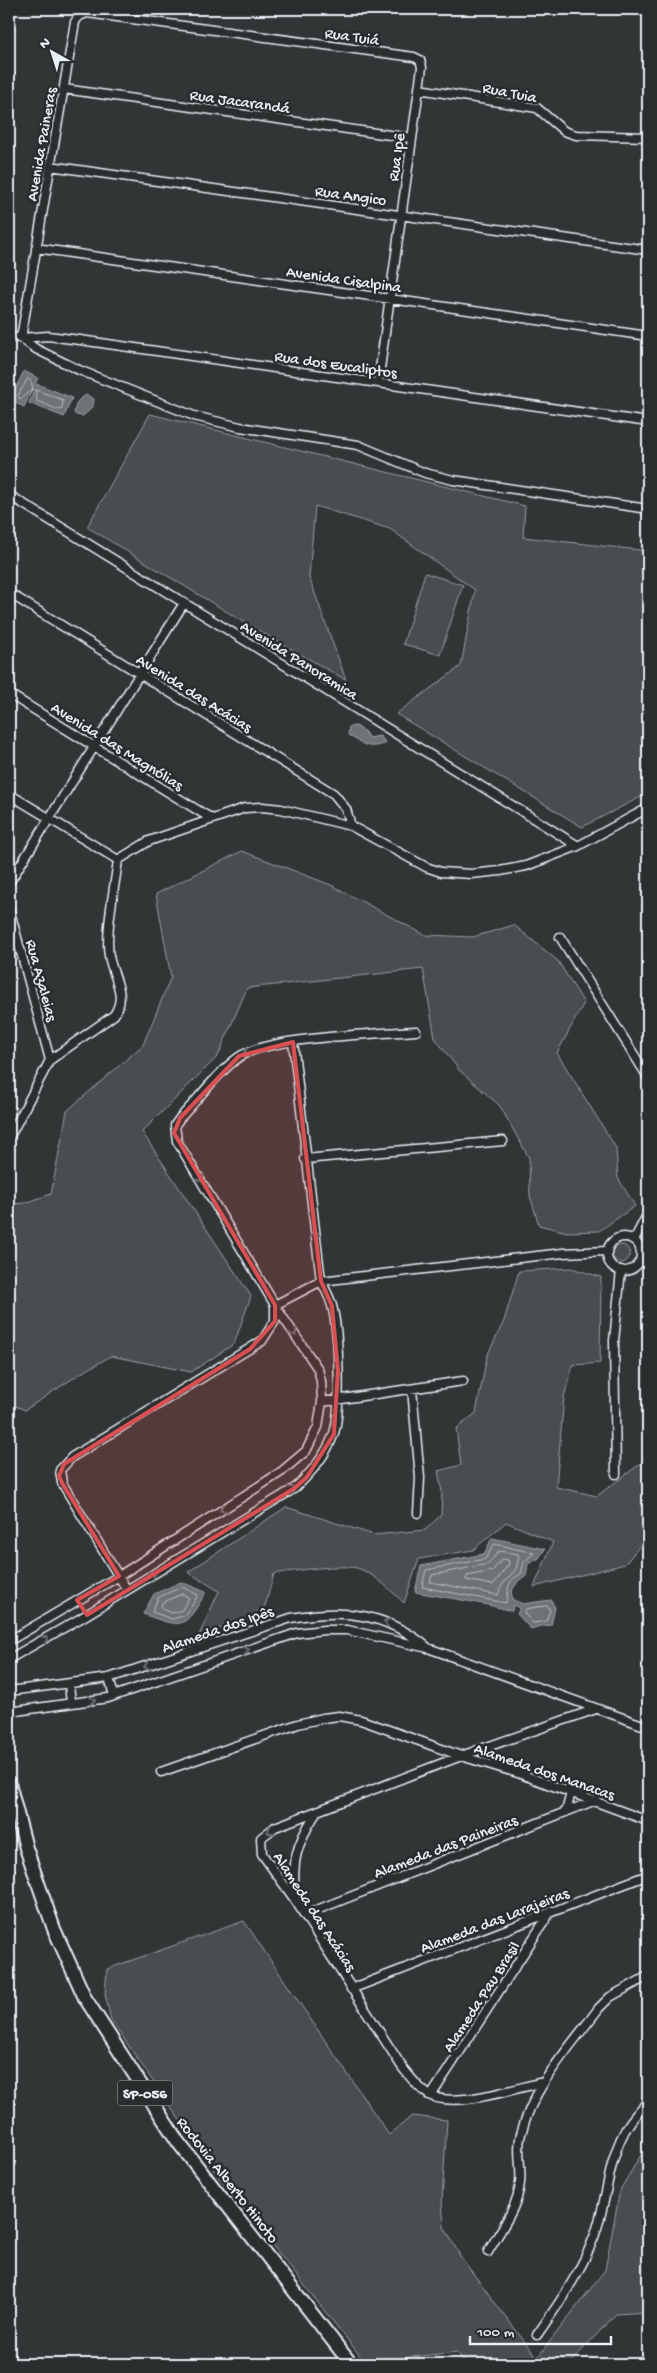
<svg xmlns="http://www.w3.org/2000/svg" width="657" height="2373" viewBox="0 0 657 2373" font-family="'Gochi Hand',sans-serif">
  <rect width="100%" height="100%" fill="#323536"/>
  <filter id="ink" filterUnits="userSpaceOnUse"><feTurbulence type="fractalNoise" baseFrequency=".02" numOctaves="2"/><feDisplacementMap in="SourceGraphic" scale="10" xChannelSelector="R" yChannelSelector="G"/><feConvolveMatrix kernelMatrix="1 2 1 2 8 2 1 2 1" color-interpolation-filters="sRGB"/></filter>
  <g filter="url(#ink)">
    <!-- green -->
    <path fill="#494d4f" stroke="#989fa4" d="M 150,414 L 525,506 L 523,537 L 648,551 L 648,789 L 641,797 L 582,827 L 396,714 L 461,666 L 475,590 L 390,529 L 315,506 L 309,577 L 346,680 L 247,624 L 87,527 Z
      M 425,573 L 463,585 L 440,655 L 403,644 Z
      M 242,851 L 331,885 L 425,935 L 473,937 L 514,925 L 558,961 L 584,1003 L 557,1053 L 616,1148 L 618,1178 L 635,1206 L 599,1231 L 567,1232 L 539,1225 L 530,1196 L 529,1158 L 500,1106 L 459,1070 L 435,1038 L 423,969 L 247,988 L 218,1056 L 142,1132 L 251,1296 L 234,1344 L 191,1372 L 111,1356 L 78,1375 L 25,1410 L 9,1403 L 9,1204 L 25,1203 L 51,1194 L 67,1111 L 143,1045 L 171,977 L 156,894 Z
      M612 1254a9 9 0 1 1 18 0a9 9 0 1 1-18 0Z
      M 571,1268 L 601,1277 L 600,1363 L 573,1365 L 564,1397 L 556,1487 L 597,1496 L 648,1458 L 648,1536 L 625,1564 L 534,1587 L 553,1542 L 506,1522 L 473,1550 L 419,1559 L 404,1603 C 391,1591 376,1575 360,1569 C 345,1563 291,1571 274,1574 L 265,1606 L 244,1621 L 199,1635 L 219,1591 L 188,1572 L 286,1507 L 374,1535 L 425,1530 L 441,1515 L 442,1492 L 438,1471 L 461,1465 L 456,1429 L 476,1413 L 487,1356 L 504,1321 L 519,1271 Z
      M 244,1921 L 389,2135 L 412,2116 L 447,2120 L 442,2201 L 444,2227 L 462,2259 L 537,2358 L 605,2270 L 620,2190 L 648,2143 L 648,2312 L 616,2314 L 569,2364 L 466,2364 L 457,2352 L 365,2362 L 218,2176 L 111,2020 L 105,1994 L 107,1969 Z"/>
    <!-- water -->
    <path fill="#6e7376" stroke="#9fa5aa" d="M 24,371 L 38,378 L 24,407 L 10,400 Z
      M 37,384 L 72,398 L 64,417 L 29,403 Z
      M 87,395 L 94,399 L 93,407 L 83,416 L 76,415 L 74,413 C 76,403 77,399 87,395 Z
      M 356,726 L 364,731 L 369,738 L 380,736 L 386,743 C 367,750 365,745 348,735 L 349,727 Z
      M 492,1538 L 545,1549 L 539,1558 L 528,1564 L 526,1577 L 519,1580 L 511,1592 L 513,1600 L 523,1604 L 551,1600 L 555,1608 L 551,1625 L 540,1626 L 531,1629 L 517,1614 L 520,1608 L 513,1605 L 512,1611 C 480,1602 448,1598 415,1592 L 421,1566 L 484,1554 Z
      M 181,1582 L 206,1592 C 184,1629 184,1629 143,1614 L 154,1594 Z"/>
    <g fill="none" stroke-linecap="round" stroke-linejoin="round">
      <!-- shore -->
      <path stroke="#b7bfc4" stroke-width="1" d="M 28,379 L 31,381 L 33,389 L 20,399 L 18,396 Z
        M 36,390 L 63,400 L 62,409 L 59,410 L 37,401 Z
        M 495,1544 L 534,1553 L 524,1562 L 521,1574 C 504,1583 510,1590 506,1603 L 422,1587 L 426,1570 L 485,1559 Z
        M 499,1551 L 518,1554 L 519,1557 L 516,1569 L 502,1585 L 498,1595 L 430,1582 L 432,1575 L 488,1564 Z
        M 503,1559 L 508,1560 L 509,1564 L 493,1585 L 466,1580 L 467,1576 L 492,1571 Z
        M 182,1587 L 198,1595 L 186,1615 L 172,1619 L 152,1612 L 158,1598 Z
        M 183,1594 L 189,1598 L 182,1610 L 172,1613 L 161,1608 L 162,1603 Z
        M 548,1606 L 550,1610 L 546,1621 L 533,1623 L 524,1613 L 526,1609 Z"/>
      <!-- minor casing -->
      <g stroke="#e8f1f8" stroke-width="11">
        <path id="minor" d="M 64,89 L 411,138
          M 419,89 L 537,108 L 564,131 L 576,135 L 648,137
          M 50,166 L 648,250
          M 36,248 L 648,336
          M 9,337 L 21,338 L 36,349 L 79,370 L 194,416 L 240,427 L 358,445 L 425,473 L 453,480 L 648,509
          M 378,383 L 422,67 L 420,60 L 414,57 L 87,13 L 79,16 L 75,22 L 21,338 L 48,336 L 80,340 L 648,422
          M 9,495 L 578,846
          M 9,593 L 334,794 L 346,809 L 351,826
          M 9,694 L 212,819
          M 9,794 L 118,860
          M 9,883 L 184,603
          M 9,908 L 50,1060
          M 560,937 L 648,1077
          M 9,1138 L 50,1060 L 114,1015 C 128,995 113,978 109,956 C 105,933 115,885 118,860 L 149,841 L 245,808 L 262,807 L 281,809 L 351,826 L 426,867 L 441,872 L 471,874 L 500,871 L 526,866 L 578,846 L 648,808
          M 305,1159 L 503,1141
          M607 1254a17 17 0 1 1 34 0a17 17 0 1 1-34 0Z
          M 634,1240 L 648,1213
          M 412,1389 L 420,1478 L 418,1513
          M 322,1402 L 463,1381
          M 616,1474 L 614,1341 L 621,1270
          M 127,1590 L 62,1483 L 60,1470 L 72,1457 L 262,1341 L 275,1321 L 275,1305 L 321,1281 L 563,1253 L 607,1251
          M 9,1641 L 119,1576 L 281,1472 L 306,1451 L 318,1427 L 322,1402 L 321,1381 L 318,1369 L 278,1310 L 177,1141 L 175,1125 L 180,1118 C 199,1098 217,1073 239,1057 C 267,1037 377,1034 416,1031
          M 9,1659 L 81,1618 L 295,1488 C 311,1473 325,1457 333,1436 C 342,1413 339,1331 332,1306 C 330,1297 325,1289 321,1281 L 293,1042
          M 109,1678 L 114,1696
          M 69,1684 L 71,1703
          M 9,1691 L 109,1678 L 291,1618 C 344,1609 384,1612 427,1647
          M 9,1712 L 108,1698 L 297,1633 L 324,1630 L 347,1630 L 428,1648 L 648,1727
          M 161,1772 L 298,1724 L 323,1718 L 339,1716 L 361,1720 L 461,1756 L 518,1773 L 648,1821
          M 566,1812 L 571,1792
          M 295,1900 C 292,1862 295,1846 316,1813
          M 304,1915 L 596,1800
          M 351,1989 L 648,1875
          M 544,2082 C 516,2088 455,2109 429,2095 C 418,2088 410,2077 402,2067 L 295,1900 L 262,1854 L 261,1838 L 275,1827 L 461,1756 L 596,1709
          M 431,2096 L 551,1911
          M 488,2252 C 500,2231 518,2207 520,2183 C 522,2166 516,2150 521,2134 C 533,2086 570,2047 599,2008 L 610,1997 L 648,1976
          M 537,2335 C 558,2305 581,2272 594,2237 C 608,2201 607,2157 629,2124 C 634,2116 642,2108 648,2101"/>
      </g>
      <!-- primary casing -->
      <g stroke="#e8f1f8" stroke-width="16">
        <path id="primary" d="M 9,1783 L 26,1848 L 54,1929 L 85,1998 L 178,2142 L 351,2364"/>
      </g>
      <!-- minor -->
      <use href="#minor" stroke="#2a2d2e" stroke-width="8"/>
      <!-- primary -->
      <use href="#primary" stroke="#2a2d2e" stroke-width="12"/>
    </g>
    <!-- one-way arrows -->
    <defs><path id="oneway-chevron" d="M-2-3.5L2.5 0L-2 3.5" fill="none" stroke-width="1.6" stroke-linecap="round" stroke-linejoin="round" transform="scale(1.25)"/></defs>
    <g stroke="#6c7275">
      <use href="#oneway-chevron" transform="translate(246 1054) rotate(154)"/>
      <use href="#oneway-chevron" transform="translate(201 1179) rotate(59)"/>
      <use href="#oneway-chevron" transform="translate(315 1233) rotate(-98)"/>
      <use href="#oneway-chevron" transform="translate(294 1333) rotate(56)"/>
      <use href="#oneway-chevron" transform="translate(292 1489) rotate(-35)"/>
      <use href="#oneway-chevron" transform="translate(223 1509) rotate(148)"/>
      <use href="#oneway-chevron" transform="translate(153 1574) rotate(-31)"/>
      <use href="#oneway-chevron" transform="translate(387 1622) rotate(-161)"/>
      <use href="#oneway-chevron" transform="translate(45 1639) rotate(-29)"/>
      <use href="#oneway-chevron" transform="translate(246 1650) rotate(-20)"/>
      <use href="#oneway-chevron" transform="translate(147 1666) rotate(161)"/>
      <use href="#oneway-chevron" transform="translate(92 1700) rotate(-9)"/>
      <use href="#oneway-chevron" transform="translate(270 1831) rotate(148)"/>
    </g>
  </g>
  <!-- marked area -->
  <path fill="#da5052" fill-opacity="0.2" stroke="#da5052" stroke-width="4" stroke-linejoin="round" d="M 293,1042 L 321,1281 L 332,1306 L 338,1371 L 334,1434 L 307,1477 L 295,1488 L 87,1615 L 77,1600 L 119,1576 L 62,1483 L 59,1476 L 64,1464 L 250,1349 L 275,1321 L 275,1305 L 174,1133 L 180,1118 L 239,1056 Z"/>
  <g text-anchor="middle" stroke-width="5" stroke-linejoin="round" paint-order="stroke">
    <!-- shield labels -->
    <rect fill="#2a2d2e" stroke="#afb6bb" stroke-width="1" x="117.5" y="2080.5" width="55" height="25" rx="4"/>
    <g font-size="15" font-weight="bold" fill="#e8f1f8">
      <text x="145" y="2098">SP-056</text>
    </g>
    <!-- street labels -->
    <g font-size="16" fill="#e8f1f8" stroke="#2a2d2e">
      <text transform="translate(352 35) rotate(8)" y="6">Rua Tuiá</text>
      <text transform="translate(510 91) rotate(11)" y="6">Rua Tuia</text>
      <text transform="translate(240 100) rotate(8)" y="6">Rua Jacarandá</text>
      <text transform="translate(40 144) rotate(-80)" y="6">Avenida Paineras</text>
      <text transform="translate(395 157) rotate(-82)" y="6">Rua Ipê</text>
      <text transform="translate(351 194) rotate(8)" y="6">Rua Angico</text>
      <text transform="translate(344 278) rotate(8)" y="6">Avenida Cisalpina</text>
      <text transform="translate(336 363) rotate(8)" y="6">Rua dos Eucaliptos</text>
      <text transform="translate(300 659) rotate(32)" y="6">Avenida Panoramica</text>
      <text transform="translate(195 692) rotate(32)" y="6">Avenida das Acácias</text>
      <text transform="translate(118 745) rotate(32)" y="6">Avenida das Magnólias</text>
      <text transform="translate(43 980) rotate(75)" y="6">Rua Azaleias</text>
      <text transform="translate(217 1628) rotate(-19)" y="6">Alameda dos Ipês</text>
      <text transform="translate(545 1770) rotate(19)" y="6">Alameda dos Manacas</text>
      <text transform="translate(445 1845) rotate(-21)" y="6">Alameda das Paineiras</text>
      <text transform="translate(316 1911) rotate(57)" y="6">Alameda das Acácias</text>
      <text transform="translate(494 1919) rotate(-21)" y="6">Alameda das Larajeiras</text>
      <text transform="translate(480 1996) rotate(-57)" y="6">Alameda Pau Brasil</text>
      <text transform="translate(229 2179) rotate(52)" y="6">Rodovia Alberto Hinoto</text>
    </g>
  </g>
  <!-- margin -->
  <rect width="657" height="2373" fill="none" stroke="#2a2d2e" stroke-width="30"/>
  <rect x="15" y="15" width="627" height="2343" fill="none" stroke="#e8f1f8" stroke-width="2" filter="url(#ink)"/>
  <!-- north arrow -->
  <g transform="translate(52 52) rotate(321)" stroke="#2a2d2e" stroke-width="4" paint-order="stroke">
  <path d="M0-4L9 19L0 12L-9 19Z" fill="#e8f1f8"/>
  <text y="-8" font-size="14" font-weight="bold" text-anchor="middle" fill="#e8f1f8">N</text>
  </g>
  <!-- scale -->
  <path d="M470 2336v8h141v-8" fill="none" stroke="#e8f1f8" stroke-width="2.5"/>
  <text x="477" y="2336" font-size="15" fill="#e8f1f8" stroke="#2a2d2e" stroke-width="4" paint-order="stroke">100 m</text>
</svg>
